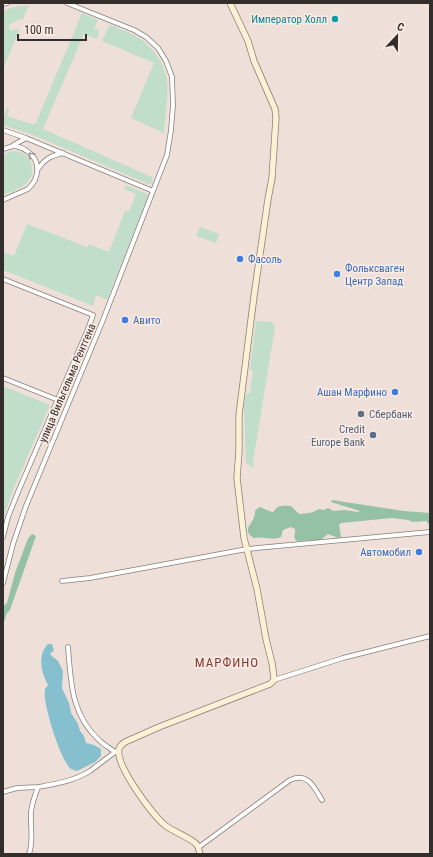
<svg xmlns="http://www.w3.org/2000/svg" width="433" height="857" viewBox="0 0 433 857" font-family="'Roboto Condensed',sans-serif">
  <rect width="100%" height="100%" fill="#eee0d9"/>
  <!-- green -->
  <path fill="#c1decb" d="M 29,5 L 23,19 L 17,20 L 13,23 L 9,24 L 9,28 L 10,30 L 13,30 L 14,29 L 19,30 L 3,70 L 3,10 L 15,7 Z
    M 82,13 L 98,20 L 94,28 L 98,30 L 99,32 L 97,39 L 84,34 L 43,129 L 152,177 L 152,179 L 153,181 L 151,184 L 148,184 L 33,135 L 3,125 L 3,120 L 7,107 L 9,108 L 7,116 L 35,125 Z
    M 109,25 L 111,25 C 120,29 130,32 139,38 C 153,47 164,63 167,80 C 169,95 165,118 164,133 L 131,118 L 154,63 L 102,41 L 108,28 Z
    M 15,151 C 19,152 24,153 27,156 C 34,163 34,177 26,184 C 19,189 11,192 3,195 L 3,155 L 8,152 Z
    M 125,186 L 128,186 L 147,194 L 148,197 L 108,298 L 106,299 L 103,299 L 99,296 L 97,296 L 95,297 L 93,306 L 3,270 L 3,252 L 14,256 L 27,224 L 87,247 L 89,244 L 109,252 L 125,211 L 129,211 L 136,194 L 124,189 Z
    M 200,227 L 219,234 L 216,243 L 196,236 Z
    M 256,321 L 272,322 L 275,327 L 253,462 L 254,468 L 246,463 L 244,404 L 246,394 L 250,393 L 253,371 L 250,369 Z
    M 3,386 L 50,405 L 13,490 L 3,519 Z"/>
  <!-- forest -->
  <path fill="#95c1a5" d="M 332,500 L 404,511 L 430,513 L 430,525 L 426,521 L 413,522 L 408,520 L 392,518 L 341,523 L 339,525 L 341,537 L 338,538 L 328,534 L 322,539 L 319,540 L 297,541 C 292,537 296,534 295,529 L 291,527 L 283,530 L 281,537 C 273,541 263,536 254,538 C 239,529 256,524 255,511 L 259,507 C 264,508 267,511 273,512 C 279,504 282,506 291,506 L 299,514 C 307,513 311,514 319,509 L 324,510 L 328,508 L 333,511 L 344,510 L 358,512 L 360,511 L 331,502 Z
    M 32,534 L 36,536 L 10,610 L 7,613 L 3,625 L 3,606 L 7,603 L 15,573 L 27,541 L 29,537 Z"/>
  <!-- water -->
  <path fill="#86bfcd" d="M 48,644 L 52,644 L 54,650 L 50,654 L 53,657 L 58,661 L 63,671 L 62,688 L 69,703 L 71,713 L 78,724 L 80,731 L 84,736 L 86,743 L 94,745 L 101,749 L 101,756 L 95,762 L 77,771 C 75,770 72,770 71,769 C 61,762 42,702 45,690 C 45,688 47,687 48,685 C 41,672 37,656 48,644 Z"/>
  <g fill="none" stroke-linecap="round" stroke-linejoin="round">
    <!-- street casing -->
    <g stroke="#8a7e77" stroke-width="5.5">
      <path id="street" d="M 3,4 L 7,3
        M 3,130 L 26,138 L 153,191
        M 12,146 L 26,138
        M 3,149 C 7,148 11,146 15,146 C 20,147 23,148 27,151 C 41,160 40,178 28,189 L 3,200
        M 38,169 C 45,159 50,156 63,153
        M 3,279 L 93,315 L 88,329 L 18,492 L 8,517 L 3,537
        M 3,378 L 58,400
        M 62,581 L 90,578 L 247,549 L 430,532
        M 3,583 L 13,544 L 26,506 L 103,320 L 153,191 L 167,155 L 171,130 L 173,105 L 172,77 L 166,61 L 158,48 L 146,37 L 134,30 L 67,3
        M 68,647 C 71,683 71,715 100,741 C 104,745 110,748 115,752
        M 274,680 L 343,658 L 430,636
        M 3,792 L 17,788 L 38,787
        M 199,847 L 290,780 C 308,772 314,787 322,800
        M 29,854 C 34,841 30,826 31,812 C 32,803 35,795 38,787 C 55,784 74,781 90,771 C 98,765 107,758 115,752 L 119,750"/>
    </g>
    <!-- secondary casing -->
    <g stroke="#8a7e77" stroke-width="7">
      <path id="secondary" d="M 200,854 C 199,851 199,848 197,845 C 193,839 174,832 166,826 C 153,816 115,765 119,749 C 120,746 122,744 125,742 L 159,727 L 270,684 L 274,680 L 274,678 L 272,663 L 266,639 L 257,589 L 244,538 L 237,478 L 239,451 L 239,415 L 254,296 L 268,199 L 272,178 L 276,118 L 275,109 L 254,61 L 248,41 L 230,3"/>
    </g>
    <!-- street -->
    <use href="#street" stroke="#fff" stroke-width="4"/>
    <!-- secondary -->
    <use href="#secondary" stroke="#fcf1d4" stroke-width="5.5"/>
  </g>
  <!-- one-way arrows -->
  <defs><path id="oneway-chevron" d="M-2-3.5L2.5 0L-2 3.5" fill="none" stroke-width="1.6" stroke-linecap="round" stroke-linejoin="round"/></defs>
  <use stroke="#999695" href="#oneway-chevron" transform="translate(31 155) rotate(-135)"/>
  <!-- markers -->
  <circle fill="#0f9aa8" stroke="#fbede6" stroke-width="1.5" cx="335" cy="19" r="4"/>
  <g fill="#3f7fe0" stroke="#fbede6" stroke-width="1.5">
    <circle cx="240" cy="259" r="4"/>
    <circle cx="337" cy="274" r="4"/>
    <circle cx="125" cy="320" r="4"/>
    <circle cx="395" cy="392" r="4"/>
    <circle cx="419" cy="552" r="4"/>
  </g>
  <g fill="#5c6f8a" stroke="#fbede6" stroke-width="1.5">
    <circle cx="361" cy="414" r="4"/>
    <circle cx="373" cy="435" r="4"/>
  </g>
  <g text-anchor="middle" stroke-width="3" stroke-linejoin="round" paint-order="stroke">
    <!-- culture labels -->
    <g font-size="11" fill="#0d838f" stroke="#fbede6" text-anchor="end">
      <text x="327" y="23">Император Холл</text>
    </g>
    <!-- shop labels -->
    <g font-size="11" fill="#366cbe" stroke="#fbede6" text-anchor="start">
      <text x="248" y="263">Фасоль</text>
      <text x="345" y="272">Фольксваген<tspan x="345" dy="13">Центр Запад</tspan></text>
      <text x="133" y="324">Авито</text>
      <text x="387" y="396" text-anchor="end">Ашан Марфино</text>
      <text x="411" y="556" text-anchor="end">Автомобил</text>
    </g>
    <!-- street labels -->
    <g font-size="11" fill="#332e2b" stroke="#fbede6">
      <text transform="translate(67 383) rotate(-67)" y="4">улица Вильгельма Рентгена</text>
    </g>
    <!-- service labels -->
    <g font-size="11" fill="#4e5e75" stroke="#fbede6" text-anchor="start">
      <text x="369" y="418">Сбербанк</text>
      <text x="365" y="433" text-anchor="end">Credit<tspan x="365" dy="13">Europe Bank</tspan></text>
    </g>
    <!-- quarter labels -->
    <g font-size="13" letter-spacing="1" fill="#813a2f" stroke="#fbede6">
      <text x="227" y="667">МАРФИНО</text>
    </g>
  </g>
  <!-- border -->
  <rect width="433" height="857" fill="none" stroke="#332e2b" stroke-width="8"/>
  <!-- north arrow -->
  <g transform="translate(397 36) rotate(22)" stroke="#fbede6" stroke-width="3" paint-order="stroke">
  <path d="M0-3L7 15L0 10L-7 15Z" fill="#332e2b"/>
  <text y="-6" font-size="11" font-weight="bold" text-anchor="middle" fill="#332e2b">С</text>
  </g>
  <!-- scale -->
  <path d="M18 34v6h68v-6" fill="none" stroke="#332e2b" stroke-width="2"/>
  <text x="24" y="34" font-size="12" fill="#332e2b" stroke="#fbede6" stroke-width="3" paint-order="stroke">100 m</text>
</svg>
